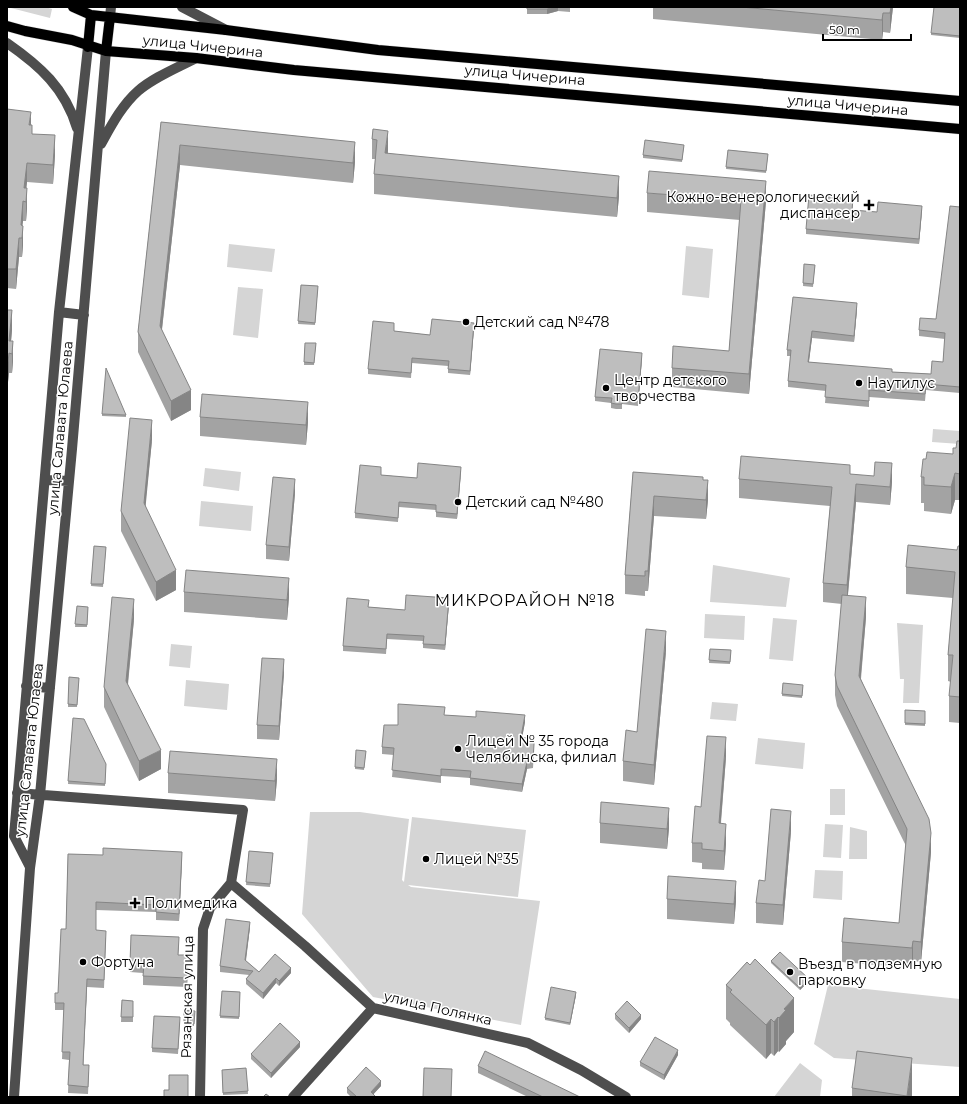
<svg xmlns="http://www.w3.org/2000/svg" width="967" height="1104" viewBox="0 0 967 1104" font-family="Montserrat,sans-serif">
  <rect width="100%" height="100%" fill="#fff"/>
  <!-- green -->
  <path fill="#d5d5d5" d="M 7,7 L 45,7 L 52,9 L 50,18 Z
    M 229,244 L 275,249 L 272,272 L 227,267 Z
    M 686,246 L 713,249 L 709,298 L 682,295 Z
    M 238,287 L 263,289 L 258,338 L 233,335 Z
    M 933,429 L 960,431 L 960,444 L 932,442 Z
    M 205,468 L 241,472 L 239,491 L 203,486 Z
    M 201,501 L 253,506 L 251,531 L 199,526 Z
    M 713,565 L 790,578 L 786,607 L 710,602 Z
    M 705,614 L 745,616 L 744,640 L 704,638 Z
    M 773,618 L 797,620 L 793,661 L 769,659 Z
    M 897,623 L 923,625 L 919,703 L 903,703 L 904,679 L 900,679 Z
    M 171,644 L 192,646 L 190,668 L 169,666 Z
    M 186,680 L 229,684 L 227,710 L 184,706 Z
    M 712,702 L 738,704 L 736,721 L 710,719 Z
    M 758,738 L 805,743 L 803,769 L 755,764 Z
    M 830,789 L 845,789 L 845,815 L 830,815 Z
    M 310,812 L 360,812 L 409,819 L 402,880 L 404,882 L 412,817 L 526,830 L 518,897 L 408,885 L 411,887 L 540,901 L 521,1025 L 373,997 L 302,914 Z
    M 825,824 L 843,825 L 841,858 L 823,857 Z
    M 850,827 L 867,831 L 867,859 L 849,859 Z
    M 815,870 L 843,871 L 842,900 L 813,898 Z
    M 828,985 L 960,999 L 960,1067 L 834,1058 L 814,1044 Z
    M 800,1063 L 822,1080 L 820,1097 L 774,1097 Z"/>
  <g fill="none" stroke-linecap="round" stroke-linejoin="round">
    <!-- major casing -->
    <g stroke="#dbdbdb" stroke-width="11">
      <path id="major" d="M 73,7 L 91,15 L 226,30 L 378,50 L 960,101
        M 7,26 L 25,31 L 72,40 L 106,51 L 196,58 L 294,70 L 960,129
        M 88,47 L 91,15
        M 106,51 L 110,17"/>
    </g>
    <!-- minor -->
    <path stroke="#4e4e4e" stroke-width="10" d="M 182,7 L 226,30
      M 110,17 L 111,7
      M 7,43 C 40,66 65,88 77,128
      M 101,144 C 111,126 122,105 138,91 C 154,77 177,68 196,58
      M 59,312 L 84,315
      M 45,480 L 69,481
      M 26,686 L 50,688
      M 17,793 L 243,810 L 231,883 L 305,946 L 373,1008 L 528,1043 L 581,1070 L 626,1097
      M 30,867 L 14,836 L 59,312 L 88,47
      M 14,1097 L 30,868 L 40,795 L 72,449 L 106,51
      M 200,1097 L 203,929 L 210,908 L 231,883
      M 293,1097 L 373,1008"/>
    <!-- major -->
    <use href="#major" stroke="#000" stroke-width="10"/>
  </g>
  <!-- wall -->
  <path fill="#a3a3a3" d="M 518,7 L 570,7 L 570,12 L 558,11 L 547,14 L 527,14 L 527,8 Z
    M 638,7 L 893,7 L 890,33 L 883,32 L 882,40 L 653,19 L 653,8 Z
    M 960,7 L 960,38 L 931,35 L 931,33 Z
    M 7,109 L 31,125 L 32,134 L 55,155 L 53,184 L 27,182 L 26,188 L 27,208 L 26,221 L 23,221 L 22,226 L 23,245 L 22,257 L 19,257 L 16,289 L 7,288 Z
    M 161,122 L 355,162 L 353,183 L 180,165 L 162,330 L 191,410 L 171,421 L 138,352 L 138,332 Z
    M 373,129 L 388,150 L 388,154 L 619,196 L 617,217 L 374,194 L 374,174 L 375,159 L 372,159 L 372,139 Z
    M 684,145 L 682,162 L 643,158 L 643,155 Z
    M 728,150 L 768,154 L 766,173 L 726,169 Z
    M 647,193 L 766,201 L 749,394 L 672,387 L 672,368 L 729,351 L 740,220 L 647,212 Z
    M 853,204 L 852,210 L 877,212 L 922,210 L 919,244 L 806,234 L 806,229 Z
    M 960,207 L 960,393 L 926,390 L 925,401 L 869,397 L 869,407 L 825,403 L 826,391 L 788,387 L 788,381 L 791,356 L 787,356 L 787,350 L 793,297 L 857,309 L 854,342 L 812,338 L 809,362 L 892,372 L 931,374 L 943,362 L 945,339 L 919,336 L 919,330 L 936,319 Z
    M 804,264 L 815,265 L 813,287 L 803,286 Z
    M 301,285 L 318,286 L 315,325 L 298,324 Z
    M 7,310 L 12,330 L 11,341 L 13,361 L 12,373 L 9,373 L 7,391 Z
    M 394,328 L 394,331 L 430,335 L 474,328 L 470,375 L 448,373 L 448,366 L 412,363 L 411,378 L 368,374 L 368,369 Z
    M 305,343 L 316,343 L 314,365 L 304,365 Z
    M 642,358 L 638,406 L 622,404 L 622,409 L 616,409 L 611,408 L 611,403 L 595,401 L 595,397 Z
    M 102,414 L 126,415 L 126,417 L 102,416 Z
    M 200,417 L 308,422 L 306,445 L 200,436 Z
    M 152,440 L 145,506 L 176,590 L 156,601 L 121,531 L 121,511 Z
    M 960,441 L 960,500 L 955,500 L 951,514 L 924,511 L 924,503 L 921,503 L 921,477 L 926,459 L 953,454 Z
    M 461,471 L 457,519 L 436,517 L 436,510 L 399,507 L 398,522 L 355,518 L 355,513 L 381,475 L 417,478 Z
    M 633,472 L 703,480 L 708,500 L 706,519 L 654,516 L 648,591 L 645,591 L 645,596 L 625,594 L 625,575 Z
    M 850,474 L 892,482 L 890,505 L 856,502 L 848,595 L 866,617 L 861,679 L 931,852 L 921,962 L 913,961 L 912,968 L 842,962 L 842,942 L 899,923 L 906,846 L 837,706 L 835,695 L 835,675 L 842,604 L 823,602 L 823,583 L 830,506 L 739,498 L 739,479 Z
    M 295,493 L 289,561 L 266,559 L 266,545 Z
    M 94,546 L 106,547 L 103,587 L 91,586 Z
    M 960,546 L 960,723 L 949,722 L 949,696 L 951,682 L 948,681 L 948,655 L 953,598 L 906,594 L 906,567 L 957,550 Z
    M 184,592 L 289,597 L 287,620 L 184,612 Z
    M 449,603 L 445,650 L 423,648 L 423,641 L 387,639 L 386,654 L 343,651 L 343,646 L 369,607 L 405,610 Z
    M 77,606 L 88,607 L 87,627 L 75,627 Z
    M 134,619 L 128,685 L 161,769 L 139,781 L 104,707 L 104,687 Z
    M 710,649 L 731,650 L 730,664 L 709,663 Z
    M 666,651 L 654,785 L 623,781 L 623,761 L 637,732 Z
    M 284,673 L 279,740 L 257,739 L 257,725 Z
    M 69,677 L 79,678 L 77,707 L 68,707 Z
    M 783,683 L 803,687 L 802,698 L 782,696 Z
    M 905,710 L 925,711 L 925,726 L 905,725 Z
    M 445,715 L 525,722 L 522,737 L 534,751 L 533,768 L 527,769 L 522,792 L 470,785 L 470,778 L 457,777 L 441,776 L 441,783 L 392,777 L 394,755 L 382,754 L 382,747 L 398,725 Z
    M 73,718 L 106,764 L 105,786 L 68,784 Z
    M 366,751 L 364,770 L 355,769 L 355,767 Z
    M 726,757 L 721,823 L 726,844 L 724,870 L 702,869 L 702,863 L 692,862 L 692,843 L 701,807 Z
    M 168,773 L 277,779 L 275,801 L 168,793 Z
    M 600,823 L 669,828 L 667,849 L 600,843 Z
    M 791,831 L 783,925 L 756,923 L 756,903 Z
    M 249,851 L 273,853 L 270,887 L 246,885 Z
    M 68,854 L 182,860 L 179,921 L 156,920 L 156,912 L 96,910 L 96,930 L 106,938 L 104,988 L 87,987 L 83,1065 L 89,1073 L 88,1094 L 68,1093 L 69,1060 L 62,1059 L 64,1010 L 55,1010 L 55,1003 L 58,993 L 66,929 Z
    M 667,899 L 736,901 L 734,924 L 667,919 Z
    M 250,927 L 246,961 L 259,972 L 291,973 L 279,986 L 276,983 L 263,999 L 246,984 L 246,979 L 249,975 L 220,972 L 220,966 Z
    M 179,947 L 178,955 L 188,964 L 187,987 L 143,985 L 143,973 L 130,972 L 130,963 Z
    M 771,961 L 809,981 L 800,990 L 771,963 Z
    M 747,962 L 794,1032 L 786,1041 L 786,1044 L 779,1052 L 778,1051 L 774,1056 L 771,1053 L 766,1059 L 730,1025 L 730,1023 L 726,1019 L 726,985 Z
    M 222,991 L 240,992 L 239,1019 L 220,1018 Z
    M 576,995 L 570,1025 L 545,1020 L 545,1018 Z
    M 122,1000 L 133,1001 L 133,1022 L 121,1022 Z
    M 184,1010 L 195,1011 L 194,1026 L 184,1026 Z
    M 615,1014 L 641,1019 L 629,1033 L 615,1019 Z
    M 180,1022 L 178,1054 L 152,1052 L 152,1048 Z
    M 300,1047 L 271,1078 L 251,1059 L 251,1054 Z
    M 678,1055 L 664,1080 L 640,1066 L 640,1062 Z
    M 478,1066 L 580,1097 L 528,1097 L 478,1073 Z
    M 246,1068 L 248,1094 L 223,1095 L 222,1070 Z
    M 381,1086 L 373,1094 L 376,1097 L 351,1097 L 347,1093 L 347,1088 Z
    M 852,1088 L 912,1092 L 912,1097 L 852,1097 Z"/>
  <!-- shaded-wall -->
  <path fill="#858585" d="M 555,7 L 558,7 L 558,11 L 547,14 L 547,9 Z
    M 891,7 L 893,7 L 890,33 L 890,13 Z
    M 883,13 L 883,32 L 882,40 L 882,20 Z
    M 31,112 L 31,131 L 29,125 Z
    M 388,131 L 388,150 L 385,173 L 385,153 Z
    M 55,135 L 55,155 L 53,184 L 53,165 Z
    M 355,142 L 355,162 L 353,183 L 353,163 Z
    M 180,145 L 180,165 L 160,346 L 160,326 Z
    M 27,163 L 27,182 L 25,202 L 24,188 Z
    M 619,176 L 619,196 L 617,217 L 617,198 Z
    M 766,181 L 766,201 L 749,394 L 749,374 Z
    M 27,188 L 27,208 L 26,221 L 26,202 Z
    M 23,201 L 23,221 L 21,238 L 21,225 Z
    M 922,206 L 922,210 L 919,244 L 919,239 Z
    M 23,226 L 23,245 L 22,257 L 22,238 Z
    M 19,238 L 19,257 L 16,289 L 16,269 Z
    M 857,303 L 857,309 L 854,342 L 854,336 Z
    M 12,310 L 12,330 L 10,353 L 9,341 Z
    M 474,323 L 474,328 L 470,375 L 470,371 Z
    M 812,331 L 812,338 L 808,368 L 808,362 Z
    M 13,341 L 13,361 L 12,373 L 12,354 Z
    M 9,353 L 9,373 L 7,391 L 7,372 Z
    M 642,353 L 642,358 L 638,406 L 638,401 Z
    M 191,390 L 191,410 L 171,421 L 171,401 Z
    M 308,402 L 308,422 L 306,445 L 306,425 Z
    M 152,420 L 152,440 L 144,523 L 144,503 Z
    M 892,463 L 892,482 L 890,505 L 890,487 Z
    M 461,467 L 461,471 L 457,519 L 457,514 Z
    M 955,473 L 955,500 L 951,514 L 951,487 Z
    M 295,479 L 295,493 L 289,561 L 289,547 Z
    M 708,480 L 708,500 L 706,519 L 706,500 Z
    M 856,484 L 856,502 L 847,604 L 847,585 Z
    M 654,496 L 654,516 L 648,591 L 648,571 Z
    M 176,570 L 176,590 L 156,601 L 156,582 Z
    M 289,578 L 289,597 L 287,620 L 287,600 Z
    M 866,597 L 866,617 L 859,696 L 859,676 Z
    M 449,598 L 449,603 L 445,650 L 445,645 Z
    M 134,599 L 134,619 L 126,701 L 126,681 Z
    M 666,631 L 666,651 L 654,785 L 654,765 Z
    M 284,659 L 284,673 L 279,740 L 279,726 Z
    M 525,715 L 525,722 L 521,744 L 521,737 Z
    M 726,737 L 726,757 L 719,843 L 719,823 Z
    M 161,750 L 161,769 L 139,781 L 139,761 Z
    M 277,759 L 277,779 L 275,801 L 275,781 Z
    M 527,762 L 527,769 L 522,792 L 522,784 Z
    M 669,808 L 669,828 L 667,849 L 667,829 Z
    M 791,811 L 791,831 L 783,925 L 783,905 Z
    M 726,824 L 726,844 L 724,870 L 724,851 Z
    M 931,833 L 931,852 L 921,962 L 921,942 Z
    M 182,852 L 182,860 L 179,921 L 179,914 Z
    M 736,881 L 736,901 L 734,924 L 734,904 Z
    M 250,922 L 250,927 L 245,966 L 245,960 Z
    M 913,941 L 913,961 L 912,968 L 912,948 Z
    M 188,955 L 188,964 L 187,987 L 187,978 Z
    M 291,968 L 291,973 L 279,986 L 279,981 Z
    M 276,978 L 276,983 L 263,999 L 263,993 Z
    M 87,979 L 87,987 L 83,1073 L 83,1065 Z
    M 809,979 L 809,981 L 800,990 L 800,988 Z
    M 576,992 L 576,995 L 570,1025 L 570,1023 Z
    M 794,998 L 794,1032 L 786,1041 L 786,1044 L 779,1052 L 779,1018 L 784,1009 Z
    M 641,1015 L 641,1019 L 629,1033 L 629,1028 Z
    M 778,1017 L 778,1051 L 774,1056 L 774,1022 Z
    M 771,1019 L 771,1053 L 766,1059 L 766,1025 Z
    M 300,1042 L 300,1047 L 271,1078 L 271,1073 Z
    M 678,1050 L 678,1055 L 664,1080 L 664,1075 Z
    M 912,1058 L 912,1097 L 907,1097 Z
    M 381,1081 L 381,1086 L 371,1097 L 371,1092 Z"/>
  <!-- building -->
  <path fill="#bebebe" stroke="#858585" d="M 527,7 L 555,7 L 547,9 L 527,9 Z
    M 741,7 L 891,7 L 890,13 L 883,13 L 882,20 Z
    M 934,7 L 960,7 L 960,36 L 931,33 Z
    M 7,109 L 31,112 L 29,125 L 32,125 L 32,134 L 55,135 L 53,165 L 27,163 L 24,188 L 27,188 L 26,202 L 23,201 L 21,225 L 23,226 L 22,238 L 19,238 L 16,269 L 7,269 Z
    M 161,122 L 355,142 L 353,163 L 180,145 L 160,326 L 191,390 L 171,401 L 138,332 Z
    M 373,129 L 388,131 L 385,153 L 619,176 L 617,198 L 374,174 L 377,140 L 372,139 Z
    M 645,140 L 684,145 L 682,160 L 643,155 Z
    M 728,150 L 768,154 L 766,171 L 726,167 Z
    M 649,171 L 766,181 L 749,374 L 672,368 L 673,346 L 729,351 L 741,200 L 647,193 Z
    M 809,195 L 853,199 L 852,210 L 877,212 L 878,202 L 922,206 L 919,239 L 806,229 Z
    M 950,206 L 960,207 L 960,387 L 926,384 L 925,394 L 869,390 L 869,401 L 825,397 L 826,385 L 788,381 L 791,350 L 787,350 L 793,297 L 857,303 L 854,336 L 812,331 L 808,362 L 892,369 L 892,372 L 931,374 L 932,361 L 943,362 L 945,333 L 919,330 L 920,318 L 936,319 Z
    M 804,264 L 815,265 L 813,284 L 803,283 Z
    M 301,285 L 318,286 L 315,323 L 298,321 Z
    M 7,310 L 12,310 L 9,341 L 13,341 L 12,354 L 9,353 L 7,372 Z
    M 432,319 L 474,323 L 470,371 L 448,369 L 449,361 L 412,358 L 411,373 L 368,369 L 373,321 L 394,323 L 394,331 L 430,335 Z
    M 305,343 L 316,343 L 314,363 L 304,362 Z
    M 600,349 L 642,353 L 638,401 L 622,399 L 622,404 L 616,404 L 611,403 L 612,398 L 595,397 Z
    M 106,368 L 126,415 L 102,414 Z
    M 202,394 L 308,402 L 306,425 L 200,417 Z
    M 130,418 L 152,420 L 144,503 L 176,570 L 156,582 L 121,511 Z
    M 957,441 L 960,441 L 960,474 L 955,473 L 951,487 L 924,485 L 924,477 L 921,477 L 923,459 L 926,459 L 927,452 L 953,454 L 953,448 L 956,448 Z
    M 741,456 L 850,465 L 850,474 L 874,476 L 875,462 L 892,463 L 890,487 L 856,484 L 847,585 L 823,583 L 832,487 L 739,479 Z
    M 418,463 L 461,467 L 457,514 L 436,512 L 436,505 L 399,502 L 398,518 L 355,513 L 360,465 L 381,467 L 381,475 L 417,478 Z
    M 633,472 L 703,477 L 703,480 L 708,480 L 706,500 L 654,496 L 648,571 L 645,571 L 645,576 L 625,575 Z
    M 273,477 L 295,479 L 289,547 L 266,545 Z
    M 908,545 L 957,550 L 958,546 L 960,546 L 960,697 L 949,696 L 953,655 L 948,655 L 955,572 L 906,567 Z
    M 94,546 L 106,547 L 103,584 L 91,584 Z
    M 186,570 L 289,578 L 287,600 L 184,592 Z
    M 406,595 L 449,598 L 445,645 L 423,644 L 424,636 L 387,634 L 386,649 L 343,646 L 347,598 L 369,600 L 368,607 L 405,610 Z
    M 842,595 L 866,597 L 859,676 L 929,819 L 931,833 L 921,942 L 913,941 L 912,948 L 842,942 L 844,918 L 899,923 L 907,829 L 837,686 L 835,675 Z
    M 112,597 L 134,599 L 126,681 L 161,750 L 139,761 L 104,687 Z
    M 77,606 L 88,607 L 87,625 L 75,624 Z
    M 646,629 L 666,631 L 654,765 L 623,761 L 626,730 L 637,732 Z
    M 710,649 L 731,650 L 730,662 L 709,660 Z
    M 262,658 L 284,659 L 279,726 L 257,725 Z
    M 69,677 L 79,678 L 77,705 L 68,704 Z
    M 783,683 L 803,685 L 802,696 L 782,694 Z
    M 398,704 L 445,707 L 444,715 L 476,717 L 476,711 L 525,715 L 521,737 L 534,739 L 534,744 L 533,761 L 527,762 L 522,784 L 470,778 L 471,771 L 457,770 L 441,769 L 441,776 L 392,770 L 394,748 L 382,747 L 384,725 L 398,725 Z
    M 905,710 L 925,711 L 925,724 L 905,723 Z
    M 73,718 L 84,719 L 106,764 L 105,784 L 68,781 Z
    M 707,736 L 726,737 L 719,823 L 726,824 L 724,851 L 702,849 L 702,843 L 692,843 L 695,806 L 701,807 Z
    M 356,750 L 366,751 L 364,768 L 355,767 Z
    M 170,751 L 277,759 L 275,781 L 168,773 Z
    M 601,802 L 669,808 L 667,829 L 600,823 Z
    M 771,809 L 791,811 L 783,905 L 756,903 L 759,880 L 765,881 Z
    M 103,848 L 182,852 L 179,914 L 156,912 L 156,905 L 96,902 L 96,930 L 106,931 L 104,980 L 87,979 L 83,1065 L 89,1065 L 88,1087 L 68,1085 L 70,1052 L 62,1052 L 64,1003 L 55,1003 L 55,993 L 58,993 L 61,929 L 66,929 L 68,854 L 103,855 Z
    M 249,851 L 273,853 L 270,884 L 246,882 Z
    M 668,876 L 736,881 L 734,904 L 667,899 Z
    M 226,919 L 250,922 L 245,960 L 259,972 L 275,954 L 291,968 L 279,981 L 276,978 L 263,993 L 246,979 L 253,971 L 220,966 Z
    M 131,935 L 179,937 L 178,955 L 188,955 L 187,978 L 143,976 L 144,964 L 130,963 Z
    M 780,952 L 809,979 L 800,988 L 771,961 Z
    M 755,959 L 794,998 L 784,1009 L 786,1010 L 779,1018 L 778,1017 L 774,1022 L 771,1019 L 766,1025 L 730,992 L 732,990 L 726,985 L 747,962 L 750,965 Z
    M 551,987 L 576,992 L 570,1023 L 545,1018 Z
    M 222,991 L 240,992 L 239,1017 L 220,1016 Z
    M 122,1000 L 133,1001 L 133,1017 L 121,1017 Z
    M 627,1001 L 641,1015 L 629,1028 L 615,1014 Z
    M 184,1010 L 195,1011 L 194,1024 L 184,1024 Z
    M 154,1016 L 180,1017 L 178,1049 L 152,1048 Z
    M 280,1023 L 300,1042 L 271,1073 L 251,1054 Z
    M 655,1037 L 678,1050 L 664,1075 L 640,1062 Z
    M 485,1051 L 580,1097 L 543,1097 L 478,1066 Z
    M 857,1051 L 912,1058 L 907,1096 L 852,1088 Z
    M 366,1067 L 381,1081 L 371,1092 L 376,1097 L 357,1097 L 347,1088 Z
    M 246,1068 L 248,1091 L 223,1093 L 222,1070 Z
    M 424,1068 L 452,1069 L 451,1097 L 423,1097 Z
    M 169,1075 L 188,1075 L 188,1097 L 164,1097 L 164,1090 L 169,1090 Z
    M 266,1094 L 270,1097 L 263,1097 Z"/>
  <!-- markers -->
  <g fill="#000" stroke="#fff" stroke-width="1.5">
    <path d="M867 199h4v4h4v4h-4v4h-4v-4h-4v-4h4z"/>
    <circle cx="466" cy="322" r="4"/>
    <circle cx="859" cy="383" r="4"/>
    <circle cx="606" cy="388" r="4"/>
    <circle cx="458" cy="502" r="4"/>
    <circle cx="458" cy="749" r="4"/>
    <circle cx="426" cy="859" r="4"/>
    <path d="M133 897h4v4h4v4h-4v4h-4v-4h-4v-4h4z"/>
    <circle cx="83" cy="962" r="4"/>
    <circle cx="790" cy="972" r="4"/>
  </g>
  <g text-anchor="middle" stroke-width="3" stroke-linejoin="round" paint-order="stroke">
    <!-- street labels -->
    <g font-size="14" fill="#000" stroke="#fff">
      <text transform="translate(203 46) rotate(6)" y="5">улица Чичерина</text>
      <text transform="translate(525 75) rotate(5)" y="5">улица Чичерина</text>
      <text transform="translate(848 105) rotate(5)" y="5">улица Чичерина</text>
      <text transform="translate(60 428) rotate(-85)" y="5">улица Салавата Юлаева</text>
      <text transform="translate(29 750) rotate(-84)" y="5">улица Салавата Юлаева</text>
      <text transform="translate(187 997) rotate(-89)" y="5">Рязанская улица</text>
      <text transform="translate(438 1008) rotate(13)" y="5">улица Полянка</text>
    </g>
    <!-- poi labels -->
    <g font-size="14" fill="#000" stroke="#fff" text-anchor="start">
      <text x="860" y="202" text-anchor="end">Кожно-венерологический<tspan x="860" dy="16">диспансер</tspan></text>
      <text x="474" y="327">Детский сад №478</text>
      <text x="614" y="385">Центр детского<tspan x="614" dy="16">творчества</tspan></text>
      <text x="867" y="388">Наутилус</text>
      <text x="466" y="507">Детский сад №480</text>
      <text x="466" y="746">Лицей № 35 города<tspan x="466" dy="16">Челябинска, филиал</tspan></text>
      <text x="434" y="864">Лицей №35</text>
      <text x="144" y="908">Полимедика</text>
      <text x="91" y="967">Фортуна</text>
      <text x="798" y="969">Въезд в подземную<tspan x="798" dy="16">парковку</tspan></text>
    </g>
    <!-- quarter labels -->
    <g font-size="16" letter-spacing="1" fill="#000" stroke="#fff">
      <text x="525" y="606">МИКРОРАЙОН №18</text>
    </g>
  </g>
  <!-- border -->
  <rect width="967" height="1104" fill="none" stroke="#000000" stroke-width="16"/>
  <!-- scale -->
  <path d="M823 34v6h88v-6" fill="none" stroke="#000000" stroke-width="2"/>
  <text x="829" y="34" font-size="12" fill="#000000" stroke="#ffffff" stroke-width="3" paint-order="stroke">50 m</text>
</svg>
